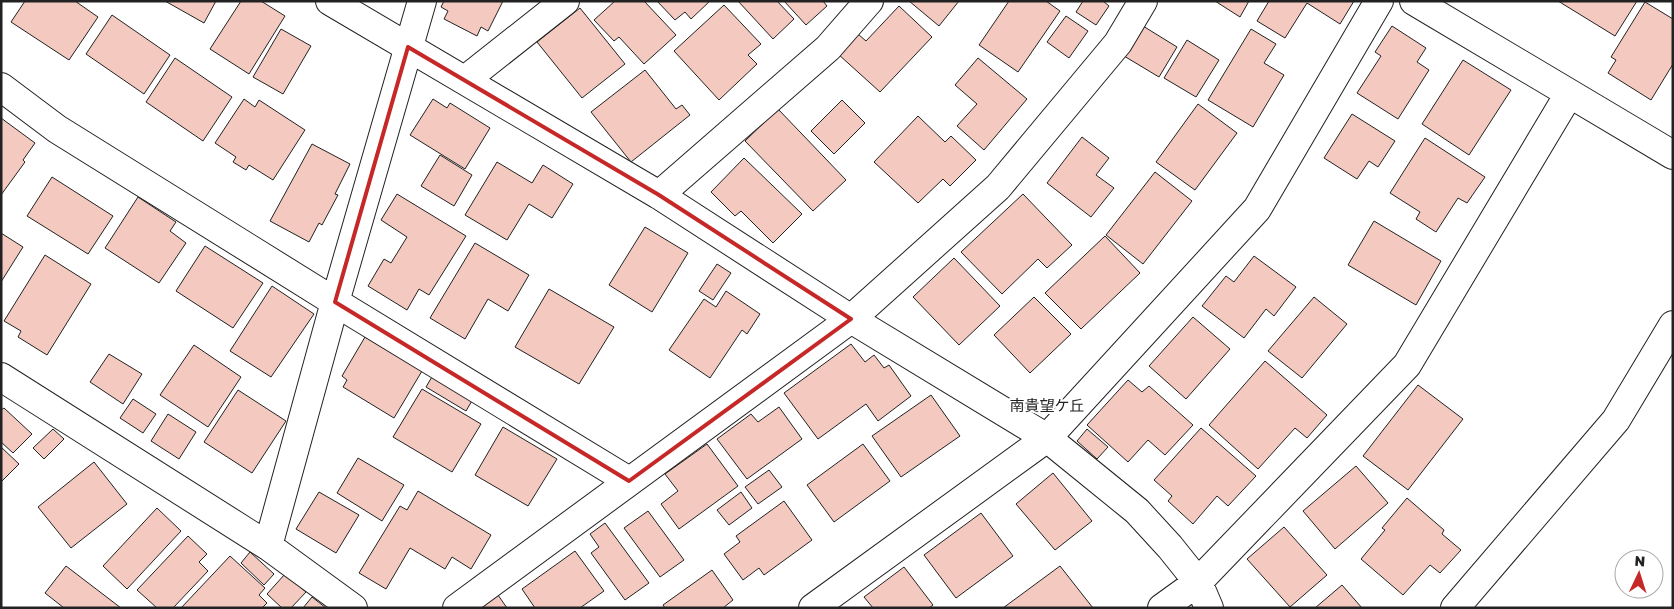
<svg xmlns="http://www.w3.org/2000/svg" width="1674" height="609" viewBox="0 0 1674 609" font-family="'Golos Text','Noto Sans JP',sans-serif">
  <rect width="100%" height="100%" fill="#fff"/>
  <!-- building -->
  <path fill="#f3c9c0" stroke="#222" d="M 25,1 L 75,1 L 98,17 L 69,60 L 11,22 Z
    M 165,1 L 216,1 L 204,23 Z
    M 241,1 L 261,1 L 285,16 L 249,74 L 210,49 Z
    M 444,1 L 503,1 L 488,31 L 481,27 L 477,36 L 444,19 L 448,11 L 441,7 Z
    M 615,1 L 644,1 L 676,35 L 644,64 L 619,37 L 614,41 L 594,20 Z
    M 657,1 L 710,1 L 691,19 L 685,12 L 675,20 Z
    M 738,1 L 777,1 L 794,19 L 773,39 Z
    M 784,1 L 823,1 L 827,6 L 806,25 Z
    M 909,1 L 959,1 L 939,26 Z
    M 1009,1 L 1046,1 L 1060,11 L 1018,72 L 979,45 Z
    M 1083,1 L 1103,1 L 1109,6 L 1096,25 L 1076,12 Z
    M 1215,1 L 1249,1 L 1240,17 Z
    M 1269,1 L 1354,1 L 1340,24 L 1307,3 L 1285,38 L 1257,21 Z
    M 1558,1 L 1637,1 L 1615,36 Z
    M 1645,2 L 1673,19 L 1673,64 L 1651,100 L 1608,73 L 1616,60 L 1611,57 Z
    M 724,5 L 761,44 L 748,55 L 757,64 L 719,100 L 674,51 Z
    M 899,6 L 932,37 L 880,92 L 838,54 L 858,34 L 866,41 Z
    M 580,8 L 625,64 L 582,98 L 537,42 Z
    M 112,15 L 170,55 L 144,94 L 86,54 Z
    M 1066,16 L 1088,31 L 1069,58 L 1047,42 Z
    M 1143,26 L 1177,47 L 1159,77 L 1124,56 Z
    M 1392,26 L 1426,48 L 1417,62 L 1429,70 L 1398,119 L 1357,93 L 1381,56 L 1375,52 Z
    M 281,29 L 311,46 L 283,94 L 253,77 Z
    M 1251,29 L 1276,44 L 1264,63 L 1284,75 L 1253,127 L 1208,100 Z
    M 1187,40 L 1219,60 L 1196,97 L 1164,78 Z
    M 175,58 L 232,97 L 203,141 L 146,102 Z
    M 978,58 L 1027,99 L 984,150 L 957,126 L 977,104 L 955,85 Z
    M 1463,60 L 1511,90 L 1469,155 L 1422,124 Z
    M 645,70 L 676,109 L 682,105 L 690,115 L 631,162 L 591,112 Z
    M 244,99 L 255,107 L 259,100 L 305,130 L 273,180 L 249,165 L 246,170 L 233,162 L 236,157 L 215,143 Z
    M 433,99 L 447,108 L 450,103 L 490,128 L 465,169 L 410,135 Z
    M 842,100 L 865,123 L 834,154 L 811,131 Z
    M 1198,104 L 1237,133 L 1195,190 L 1156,162 Z
    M 778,109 L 846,180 L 813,211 L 745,141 Z
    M 1352,114 L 1395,141 L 1378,167 L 1369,161 L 1357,179 L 1324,158 Z
    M 918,116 L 945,142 L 951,136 L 976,160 L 950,186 L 943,179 L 918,203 L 874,162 Z
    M 1,118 L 35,143 L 23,160 L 25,162 L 1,195 Z
    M 1082,137 L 1109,158 L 1096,175 L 1114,188 L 1091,217 L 1047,183 Z
    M 1425,138 L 1485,177 L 1467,203 L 1458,198 L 1436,232 L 1416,219 L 1420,212 L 1390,193 Z
    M 312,144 L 350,164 L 335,194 L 338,195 L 322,225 L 319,223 L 309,242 L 270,221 Z
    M 440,155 L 472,175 L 454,206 L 421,186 Z
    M 744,158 L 802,214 L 773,243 L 741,211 L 735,216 L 711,192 Z
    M 497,162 L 532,183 L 543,165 L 573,184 L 552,218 L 529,204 L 507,240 L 465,215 Z
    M 1155,172 L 1192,201 L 1143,264 L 1106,235 Z
    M 52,177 L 113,216 L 88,254 L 27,216 Z
    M 397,194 L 466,236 L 429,295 L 419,289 L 407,310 L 368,286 L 384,259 L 391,263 L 407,237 L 381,220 Z
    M 1023,194 L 1072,245 L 1047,268 L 1038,259 L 1002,294 L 961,252 Z
    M 138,197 L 176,222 L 170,231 L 186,243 L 159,283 L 105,248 Z
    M 1374,221 L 1441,261 L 1416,305 L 1348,265 Z
    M 645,227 L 688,253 L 652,312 L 609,285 Z
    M 1,233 L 23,247 L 1,282 Z
    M 1105,236 L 1140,273 L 1081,329 L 1045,293 Z
    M 475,243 L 529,275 L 508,311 L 488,299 L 465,339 L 430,318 Z
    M 205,246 L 263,283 L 233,328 L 176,291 Z
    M 45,255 L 91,284 L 47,355 L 18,337 L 21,331 L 4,321 Z
    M 1254,256 L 1296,287 L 1274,316 L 1266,309 L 1244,338 L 1202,306 L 1226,276 L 1234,282 Z
    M 954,258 L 1000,306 L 959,345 L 913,297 Z
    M 717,264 L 731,273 L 713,300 L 699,291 Z
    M 272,286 L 314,314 L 271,377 L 230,351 Z
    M 549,289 L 614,327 L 579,384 L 515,347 Z
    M 726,291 L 760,314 L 747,334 L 742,330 L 710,378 L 669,350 L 704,299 L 716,307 Z
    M 1034,297 L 1071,334 L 1030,373 L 994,335 Z
    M 1314,297 L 1347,324 L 1302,378 L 1268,351 Z
    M 1193,317 L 1230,349 L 1186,399 L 1149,366 Z
    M 365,337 L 422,371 L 394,418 L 343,387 L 347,380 L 342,376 Z
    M 851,344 L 865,362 L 874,355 L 884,368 L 889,365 L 911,396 L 878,421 L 866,404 L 818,439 L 784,393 Z
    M 194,345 L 241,377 L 208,427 L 160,395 Z
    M 109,354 L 142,374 L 123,404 L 90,382 Z
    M 1265,361 L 1327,415 L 1307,438 L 1295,428 L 1258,469 L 1209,425 Z
    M 433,375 L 473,399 L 466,411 L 426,387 Z
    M 1128,380 L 1142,392 L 1149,386 L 1193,425 L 1165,455 L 1148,440 L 1128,462 L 1087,425 Z
    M 1418,385 L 1463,419 L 1408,490 L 1363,456 Z
    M 422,389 L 481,424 L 452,472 L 393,437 Z
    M 238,390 L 286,421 L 252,473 L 204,442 Z
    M 931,395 L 960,436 L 901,477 L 872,436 Z
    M 133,399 L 156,414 L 143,433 L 120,418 Z
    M 779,407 L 802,439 L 747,479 L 717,439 L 751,414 L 758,422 Z
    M 4,408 L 32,434 L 13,453 L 1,442 L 1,410 Z
    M 168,414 L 196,432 L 179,459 L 151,441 Z
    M 503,427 L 557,459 L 528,506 L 475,475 Z
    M 1201,428 L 1256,476 L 1228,506 L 1217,496 L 1193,524 L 1168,501 L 1172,496 L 1154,480 Z
    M 53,429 L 64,439 L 44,459 L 33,448 Z
    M 1087,429 L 1108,447 L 1097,459 L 1077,441 Z
    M 707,444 L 738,486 L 679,529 L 661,504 L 678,491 L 665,474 Z
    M 863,444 L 890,481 L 834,522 L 807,485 Z
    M 1,447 L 19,464 L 1,482 Z
    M 358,458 L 404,485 L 382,521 L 337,493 Z
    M 94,462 L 127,504 L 71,548 L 38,507 Z
    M 1356,466 L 1388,503 L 1335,549 L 1303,511 Z
    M 769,470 L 782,487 L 758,504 L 745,487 Z
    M 1053,473 L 1092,521 L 1055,550 L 1016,504 Z
    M 418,491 L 491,535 L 471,569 L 452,557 L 445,569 L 410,548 L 386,589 L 359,573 L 400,506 L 407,510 Z
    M 319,492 L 359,515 L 336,553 L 296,529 Z
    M 741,492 L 752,508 L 729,525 L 717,510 Z
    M 1407,498 L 1444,530 L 1442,534 L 1461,550 L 1440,573 L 1430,565 L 1403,595 L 1361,559 L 1385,530 L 1382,528 Z
    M 784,501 L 812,540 L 764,575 L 759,568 L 743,580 L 724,554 L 740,542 L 736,536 Z
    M 157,508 L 181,531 L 127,589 L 103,566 Z
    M 648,511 L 684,560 L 660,577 L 624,528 Z
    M 981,513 L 1013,556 L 956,598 L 924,555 Z
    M 605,523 L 649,583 L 625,600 L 591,553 L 599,547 L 590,534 Z
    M 1284,527 L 1327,575 L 1290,607 L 1247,559 Z
    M 188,536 L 207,554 L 199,562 L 208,571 L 173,608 L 157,608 L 137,590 Z
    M 575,551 L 604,591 L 580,608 L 535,608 L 522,589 Z
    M 250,552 L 274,574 L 264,585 L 241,563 Z
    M 230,556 L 265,588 L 259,595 L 267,603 L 262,608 L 181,608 Z
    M 66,566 L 121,608 L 64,608 L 45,593 Z
    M 1060,566 L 1093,608 L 1003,608 Z
    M 904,567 L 933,605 L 929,608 L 873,608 L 864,597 Z
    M 712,570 L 733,600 L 723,608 L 665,608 L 663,605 Z
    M 285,574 L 306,592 L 291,608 L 282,608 L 267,594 Z
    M 1342,585 L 1362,608 L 1315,608 Z
    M 498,595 L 507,608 L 480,608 Z
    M 312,597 L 326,608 L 303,608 Z"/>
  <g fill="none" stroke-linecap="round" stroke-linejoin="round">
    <!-- street casing -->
    <g stroke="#222" stroke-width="30">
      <path id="street" d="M 330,1 L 659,195 L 851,319 L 1047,438 L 1137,511 L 1170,547 L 1198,582 L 1209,608
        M 1414,1 L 1673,155
        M 465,80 L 565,1
        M 1,87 L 57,129 L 335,302 L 629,481
        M 659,195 L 828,48 L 869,1
        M 1,377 L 268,546 L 353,608
        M 268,546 L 335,302 L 422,1
        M 457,608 L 851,319 L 998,187 L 1118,43 L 1143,1
        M 813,608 L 1047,438 L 1257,209 L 1379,1
        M 1162,608 L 1198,582 L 1407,365 L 1569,94"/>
    </g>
    <!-- secondary casing -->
    <g stroke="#222" stroke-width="30">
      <path id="secondary" d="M 1455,608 L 1616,420 L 1673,325"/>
    </g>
    <!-- street -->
    <use href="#street" stroke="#fff" stroke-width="28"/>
    <!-- secondary -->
    <use href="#secondary" stroke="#fff" stroke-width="28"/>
  </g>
  <!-- marked area -->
  <path fill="none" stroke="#c62828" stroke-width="4" stroke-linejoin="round" d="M 408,47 L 659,195 L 851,319 L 629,481 L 335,302 Z"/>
  <g text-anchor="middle" stroke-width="4" stroke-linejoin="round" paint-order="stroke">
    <!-- neighbourhood labels -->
    <g font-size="15" fill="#222" stroke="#fff">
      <text x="1047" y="411">南貴望ケ丘</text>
    </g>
  </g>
  <!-- border -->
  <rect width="1674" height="609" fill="none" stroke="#222222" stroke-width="5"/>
  <!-- north arrow -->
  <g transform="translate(1639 574) rotate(4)"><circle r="24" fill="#ffffff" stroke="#a7a7a7"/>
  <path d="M0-4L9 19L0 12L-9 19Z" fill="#c62828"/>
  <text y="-8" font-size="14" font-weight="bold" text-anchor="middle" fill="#222222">N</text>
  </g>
</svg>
